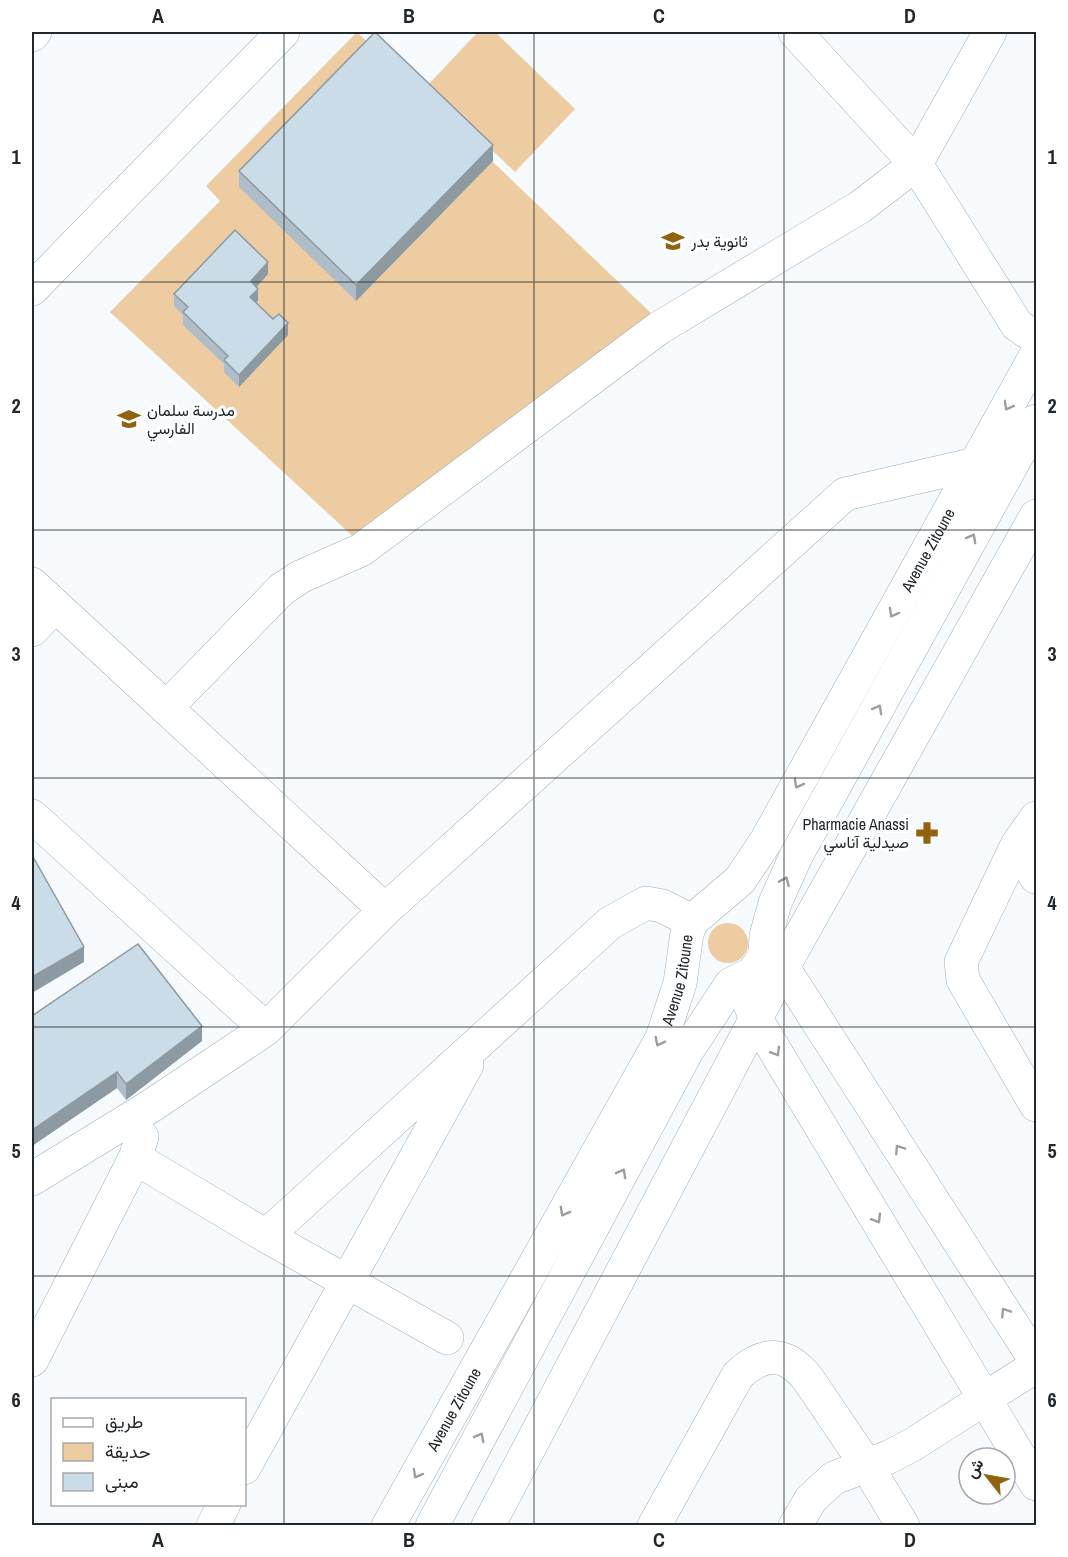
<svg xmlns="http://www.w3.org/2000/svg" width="1068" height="1557" viewBox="0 0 1068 1557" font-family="'Archivo Narrow',Vazirmatn,sans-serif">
  <rect width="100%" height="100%" fill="#f6fafc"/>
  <!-- green -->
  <path fill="#eccca0" d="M 357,32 L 656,318 L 359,542 L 110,312 L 220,201 L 206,186 Z
    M 478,32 L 495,32 L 575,109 L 515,172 L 426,87 Z
    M708 943a20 20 0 1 1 40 0a20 20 0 1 1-40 0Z"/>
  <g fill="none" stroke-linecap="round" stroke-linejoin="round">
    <!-- minor casing -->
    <g stroke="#9eafbb" stroke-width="34">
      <path id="minor" d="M 795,32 L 916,164 L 1017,325 L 1036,338
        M 32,35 L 35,32
        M 32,289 L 283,32
        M 32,584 L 385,910
        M 32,630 L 55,606
        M 166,708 L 282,589 L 300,577 L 361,550 L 659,328 L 860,207 L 916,164 L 990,32
        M 32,816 L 266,1029
        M 1036,818 L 1017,845 L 961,962 L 963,980 L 1036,1105
        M 1017,845 L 1036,877
        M 773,952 L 1036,1361
        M 749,1002 L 756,1019 L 1036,1484
        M 135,1158 L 266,1236 L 447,1338
        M 32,1179 L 151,1106 L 266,1029 L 385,910 L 845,494 L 975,464
        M 266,1236 L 610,923 L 646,903 L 662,906 L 692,921
        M 32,1360 L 135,1158 L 142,1137
        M 244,1468 L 467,1065
        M 213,1526 L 224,1504
        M 488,1526 L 782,969 L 1036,516
        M 654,1526 L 738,1375 C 764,1351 786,1351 808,1379 L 867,1466 L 903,1526
        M 795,1526 L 811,1499 L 834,1478 L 889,1457 L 912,1445 L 1036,1366"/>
    </g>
    <!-- major casing -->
    <g stroke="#9eafbb" stroke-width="34">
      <g id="major">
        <path id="s1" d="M 388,1526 L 662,1038 L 680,983 L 687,933 L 692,921 L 740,880 L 766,841 L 1036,355"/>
        <path d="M 432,1526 L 687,1051 L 731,984 L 752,974 L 759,965 L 765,953 L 766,936 L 775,903 L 796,856 L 1036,421"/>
      </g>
    </g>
    <!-- minor -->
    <use href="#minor" stroke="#fff" stroke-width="33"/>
    <!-- major -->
    <use href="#major" stroke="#fff" stroke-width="33"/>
  </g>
  <!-- wall -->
  <path fill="#aebdc8" d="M 493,161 L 356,301 L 239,187 L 239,171 Z
    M 268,274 L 256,287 L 258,301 L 256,303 L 288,335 L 239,387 L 224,372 L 224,364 L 183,325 L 183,315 L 174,306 L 174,294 Z
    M 32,1016 L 202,1041 L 126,1100 L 117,1088 L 32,1146 Z"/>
  <!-- shaded-wall -->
  <path fill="#8d9aa2" d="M 493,145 L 493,161 L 356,301 L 356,285 Z
    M 268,262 L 268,274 L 251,293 L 251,281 Z
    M 258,289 L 258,301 L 250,309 L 250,297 Z
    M 288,323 L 288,335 L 239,387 L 239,375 Z
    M 84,947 L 84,962 L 32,993 L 32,977 Z
    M 202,1026 L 202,1041 L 126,1100 L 126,1084 Z
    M 117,1072 L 117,1088 L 32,1146 L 32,1130 Z"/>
  <!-- building -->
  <path fill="#cadce8" stroke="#8d9aa2" stroke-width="1.5" d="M 375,32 L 493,145 L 356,285 L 239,171 Z
    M 235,230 L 268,262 L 251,281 L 258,289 L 250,297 L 273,319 L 279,314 L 288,323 L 239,375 L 224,360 L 228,356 L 183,312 L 188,307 L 174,294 Z
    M 32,855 L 84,947 L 32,977 Z
    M 138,944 L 202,1026 L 126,1084 L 117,1072 L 32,1130 L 32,1016 Z"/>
  <!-- one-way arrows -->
  <defs><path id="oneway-chevron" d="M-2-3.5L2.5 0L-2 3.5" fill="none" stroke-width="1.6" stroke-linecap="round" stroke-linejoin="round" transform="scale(1.5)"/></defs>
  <g stroke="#9b9ea0">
    <use href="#oneway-chevron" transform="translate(1008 406) rotate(119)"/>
    <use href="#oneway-chevron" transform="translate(972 538) rotate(-61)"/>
    <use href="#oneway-chevron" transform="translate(893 613) rotate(119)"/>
    <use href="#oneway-chevron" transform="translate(878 709) rotate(-61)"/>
    <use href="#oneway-chevron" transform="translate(798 784) rotate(119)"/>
    <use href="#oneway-chevron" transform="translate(785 881) rotate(-66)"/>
    <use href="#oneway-chevron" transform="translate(659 1042) rotate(117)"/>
    <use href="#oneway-chevron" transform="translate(776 1052) rotate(59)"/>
    <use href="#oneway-chevron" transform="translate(899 1149) rotate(-123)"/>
    <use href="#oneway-chevron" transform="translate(622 1173) rotate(-62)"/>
    <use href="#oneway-chevron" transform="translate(564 1212) rotate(119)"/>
    <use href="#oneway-chevron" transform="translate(877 1219) rotate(59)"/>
    <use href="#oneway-chevron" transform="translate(1005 1312) rotate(-123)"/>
    <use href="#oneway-chevron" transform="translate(480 1437) rotate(-62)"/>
    <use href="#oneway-chevron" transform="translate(417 1474) rotate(119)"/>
  </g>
  <!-- grid -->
  <path fill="none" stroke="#21282d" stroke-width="1.5" stroke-opacity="0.55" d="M 284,32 L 284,1526M 534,32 L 534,1526M 784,32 L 784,1526M 32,282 L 1036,282M 32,530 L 1036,530M 32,778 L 1036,778M 32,1027 L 1036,1027M 32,1276 L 1036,1276"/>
  <!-- icons -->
  <defs>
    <g id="school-bare" transform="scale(1.8)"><path d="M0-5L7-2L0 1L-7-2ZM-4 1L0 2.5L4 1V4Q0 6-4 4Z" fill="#91630f" stroke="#fff" stroke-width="2.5" paint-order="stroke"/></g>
    <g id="pharmacy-bare" transform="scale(1.8)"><path d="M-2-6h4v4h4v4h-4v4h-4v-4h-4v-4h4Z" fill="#91630f" stroke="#fff" stroke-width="2.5" paint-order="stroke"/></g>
  </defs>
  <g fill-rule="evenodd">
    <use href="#school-bare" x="673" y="241"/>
    <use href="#school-bare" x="129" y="419"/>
    <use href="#pharmacy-bare" x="927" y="833"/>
  </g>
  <g text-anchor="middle" stroke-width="6" stroke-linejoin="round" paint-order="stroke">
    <!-- poi labels -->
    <g font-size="16" fill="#21282d" stroke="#fff" text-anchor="start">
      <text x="691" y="247">ثانوية بدر</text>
      <text x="147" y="416">مدرسة سلمان<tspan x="147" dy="18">الفارسي</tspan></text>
      <text x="909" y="830" text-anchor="end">Pharmacie Anassi<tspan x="909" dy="18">صيدلية آناسي</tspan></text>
    </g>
    <!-- street labels -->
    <g font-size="16" fill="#21282d" stroke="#fff">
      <text dy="6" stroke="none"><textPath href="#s1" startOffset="1124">Avenue Zitoune</textPath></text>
      <text dy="6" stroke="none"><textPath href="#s1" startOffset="620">Avenue Zitoune</textPath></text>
      <text dy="6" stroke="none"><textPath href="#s1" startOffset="134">Avenue Zitoune</textPath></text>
    </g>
  </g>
  <!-- border -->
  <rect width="1068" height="1557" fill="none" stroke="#ffffff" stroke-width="66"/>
  <!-- legend -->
  <rect x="51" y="1398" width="195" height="108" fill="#ffffff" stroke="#a6a9ab" stroke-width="1.5"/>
  <rect x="63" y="1418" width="30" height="9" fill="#ffffff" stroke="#a6a9ab" stroke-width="1.5"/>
  <text x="105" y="1428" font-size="18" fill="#21282d">طريق</text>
  <rect x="63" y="1443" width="30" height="18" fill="#eccca0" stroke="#a6a9ab" stroke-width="1.5"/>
  <text x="105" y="1458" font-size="18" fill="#21282d">حديقة</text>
  <rect x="63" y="1473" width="30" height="18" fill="#cadce8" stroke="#a6a9ab" stroke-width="1.5"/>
  <text x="105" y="1488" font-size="18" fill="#21282d">مبنى</text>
  <!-- north arrow -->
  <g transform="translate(987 1476) rotate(301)"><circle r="28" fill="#ffffff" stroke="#a6a9ab" stroke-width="1.5"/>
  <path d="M0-4.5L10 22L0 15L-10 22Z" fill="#91630f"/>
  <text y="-9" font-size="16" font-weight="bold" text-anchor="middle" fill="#21282d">ش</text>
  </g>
  <rect x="33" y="33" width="1002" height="1491" fill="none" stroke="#21282d" stroke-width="2"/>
  <g font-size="20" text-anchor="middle" font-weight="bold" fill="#21282d">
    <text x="158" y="23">A</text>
    <text x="409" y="23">B</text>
    <text x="659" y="23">C</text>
    <text x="910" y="23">D</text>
    <text x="16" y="164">1</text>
    <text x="1052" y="164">1</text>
    <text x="16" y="413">2</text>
    <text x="1052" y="413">2</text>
    <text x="16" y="661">3</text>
    <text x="1052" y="661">3</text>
    <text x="16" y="910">4</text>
    <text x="1052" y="910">4</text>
    <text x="16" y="1158">5</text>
    <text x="1052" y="1158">5</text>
    <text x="16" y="1407">6</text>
    <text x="1052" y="1407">6</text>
    <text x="158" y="1547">A</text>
    <text x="409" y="1547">B</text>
    <text x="659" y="1547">C</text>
    <text x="910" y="1547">D</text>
  </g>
</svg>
